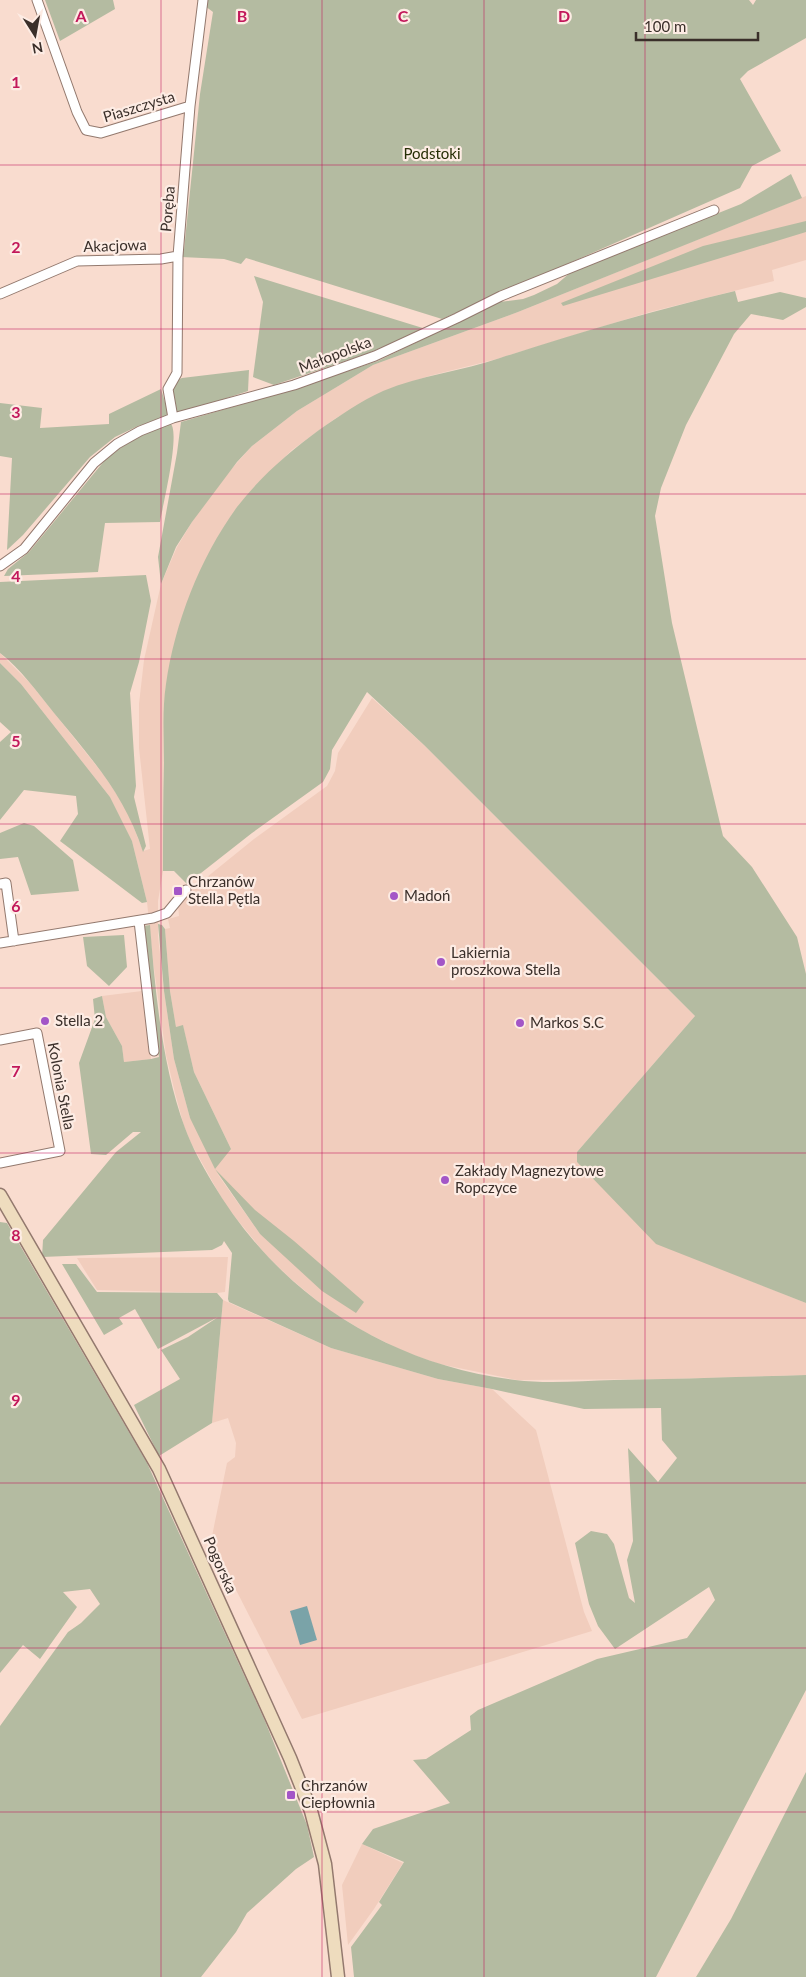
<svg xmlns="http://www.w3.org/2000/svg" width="806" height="1977" viewBox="0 0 806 1977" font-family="Lato,sans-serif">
  <rect width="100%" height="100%" fill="#f9dccf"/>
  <!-- built -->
  <path fill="#f1cdbd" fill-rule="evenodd" d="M 806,196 L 806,260 L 772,270 L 774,281 L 650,312 L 497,359 L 429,376 L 405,384 L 382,392 L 336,418 L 292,450 L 255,486 L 238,507 L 219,535 L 166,685 L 164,725 L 163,871 L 158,901 L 158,936 L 164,991 L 174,1059 L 190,1118 L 231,1149 L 194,1072 L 183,1026 L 176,1027 L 170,991 L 165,929 L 170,928 L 168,919 L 179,916 L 178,905 L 191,890 L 254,839 L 327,786 L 335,771 L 338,753 L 372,698 L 424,745 L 695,1016 L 577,1152 L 577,1162 L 746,1279 L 806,1303 L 806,1375 L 667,1379 L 517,1380 L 439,1364 L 405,1352 L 365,1332 L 327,1309 L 291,1279 L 267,1256 L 226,1206 L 191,1143 L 184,1126 L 175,1093 L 166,1055 L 153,961 L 147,902 L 132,841 L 110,797 L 21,684 L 0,663 L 0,653 L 30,683 L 103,774 L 126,808 L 143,851 L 150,849 L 139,748 L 139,704 L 144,660 L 161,584 L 177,547 L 192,522 L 219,483 L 252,446 L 297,411 L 373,365 L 518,312 ZM 216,1172 L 278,1248 L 260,1234 Z
    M 142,991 L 151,1059 L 124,1062 L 122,1046 L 106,1017 L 102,996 Z
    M 228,1257 L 225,1292 L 217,1293 L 97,1290 L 77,1258 Z
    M 223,1300 L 331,1348 L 438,1379 L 492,1389 L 536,1430 L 584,1612 L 592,1631 L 302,1719 L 211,1541 L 227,1463 L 235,1457 L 236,1443 L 228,1418 L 212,1423 Z
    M 362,1844 L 403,1863 L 374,1909 L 348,1945 L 342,1885 Z"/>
  <!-- green -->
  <path fill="#b4bba1" d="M 45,0 L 113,0 L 115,9 L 60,41 Z
    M 197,0 L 749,0 L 753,5 L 756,0 L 806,0 L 806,38 L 748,71 L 740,79 L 781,151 L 752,166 L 740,188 L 442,319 L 246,258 L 241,264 L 224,259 L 181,257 L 184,250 L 200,94 L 213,12 Z
    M 791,174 L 802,198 L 518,312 L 373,365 L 340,385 L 297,411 L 252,446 L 237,462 L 192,522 L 176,547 L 161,584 L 158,557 L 177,453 L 181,422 L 294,389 L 378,361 L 499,302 L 523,299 L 534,295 L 557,284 L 571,272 L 741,204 Z
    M 806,221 L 806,232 L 563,306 L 561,303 L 703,246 Z
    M 254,276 L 426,329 L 366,354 L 274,385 L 253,377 L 263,302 Z
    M 735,291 L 738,302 L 780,292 L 806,298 L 806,307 L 783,320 L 751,314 L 734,334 L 686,425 L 661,488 L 655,516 L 672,623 L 723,836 L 752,867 L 797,937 L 806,974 L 806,1303 L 656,1244 L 577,1162 L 577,1152 L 695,1016 L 424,745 L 367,692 L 332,750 L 330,769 L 323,782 L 252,833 L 187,884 L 174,871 L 163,871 C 163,835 163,799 164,763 C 164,737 162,710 166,684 C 175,622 200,558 237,507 C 260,477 289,452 319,430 C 339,416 361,401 383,391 C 421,375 462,371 500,358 C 578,333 655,310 735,291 Z
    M 249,370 L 248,391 L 179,414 L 174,412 L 171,390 L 177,380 L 182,378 Z
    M 161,389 L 168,412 L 166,417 L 138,426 L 115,437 L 90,457 L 23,535 L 7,550 L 12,458 L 0,456 L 0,403 L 42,408 L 40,428 L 109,424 L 109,414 Z
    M 171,424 C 180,435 163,505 160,522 L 105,523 L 98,572 L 4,576 L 8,569 L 29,552 L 105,460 C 125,443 146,432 171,424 Z
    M 146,575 L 151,601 L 139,662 L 130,693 L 136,786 L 134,797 L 146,846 L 143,852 C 125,795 91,758 54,713 C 37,692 21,669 0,653 L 0,582 Z
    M 0,663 L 21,684 L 110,797 L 132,841 L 147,902 L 142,903 L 60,841 L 78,814 L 76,796 L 24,790 L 0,820 L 0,742 L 11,732 L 0,722 Z
    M 24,823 L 34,826 L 73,860 L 79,891 L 31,895 L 18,857 L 0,859 L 0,833 Z
    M 158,924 L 162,925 L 165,929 L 170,991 L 176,1027 L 183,1025 L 194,1072 L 231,1149 L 215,1169 L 255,1210 L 294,1241 L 364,1302 L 356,1313 L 322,1291 L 260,1234 L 215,1169 L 190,1118 L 174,1059 L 164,991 Z
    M 150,925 C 155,990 162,1066 185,1128 C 192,1147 202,1165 212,1182 C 278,1294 387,1364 515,1380 C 547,1384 581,1381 614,1380 C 678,1379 742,1377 806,1375 L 806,1690 L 656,1977 L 354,1977 L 351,1947 L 382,1905 L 379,1902 L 404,1862 L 362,1844 L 373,1829 L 450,1803 L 413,1760 L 426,1759 L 471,1730 L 470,1716 L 478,1710 L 597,1659 L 687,1638 L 715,1600 L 709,1587 L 615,1649 L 598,1626 L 589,1604 L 575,1543 L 591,1531 L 607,1534 L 614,1544 L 629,1598 L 635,1603 L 627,1560 L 633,1541 L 628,1448 L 658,1482 L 677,1458 L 662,1440 L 661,1408 L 584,1409 L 492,1389 L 438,1379 L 331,1348 L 229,1302 L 228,1299 L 232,1253 L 224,1241 L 222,1245 L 212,1250 L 42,1257 L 43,1240 L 116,1152 L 141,1132 L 133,1132 L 106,1155 L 91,1154 L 79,1063 L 95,1019 L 93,999 L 102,996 L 106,1017 L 122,1046 L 124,1062 L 151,1059 L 159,1057 L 155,1032 L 143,926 Z
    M 124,935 L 127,967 L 109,986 L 87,966 L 83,937 Z
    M 0,1222 L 7,1223 L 147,1463 L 265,1721 L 307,1825 L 314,1857 L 296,1869 L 247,1913 L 236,1932 L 201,1977 L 0,1977 L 0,1726 L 68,1632 L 81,1623 L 100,1604 L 90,1589 L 63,1592 L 77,1607 L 40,1659 L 23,1645 L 0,1673 Z
    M 62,1264 L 76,1264 L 97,1292 L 217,1293 L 223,1300 L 212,1423 L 159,1456 L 134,1405 L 180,1379 L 161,1350 L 188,1337 L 218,1317 L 158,1349 L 135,1309 L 119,1318 L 123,1324 L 104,1335 Z
    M 806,1772 L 806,1977 L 696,1977 L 731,1919 Z"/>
  <!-- water -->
  <path fill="#7aa3a8" d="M 307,1606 L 317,1640 L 300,1645 L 290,1611 Z"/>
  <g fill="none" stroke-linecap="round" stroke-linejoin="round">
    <!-- street casing -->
    <g stroke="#93796e" stroke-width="11">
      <path id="street" d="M 37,0 L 77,112 L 86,130 L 101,133 L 190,106
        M 0,294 L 77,261 L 161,259 L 178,256
        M 173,418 L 168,389 L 177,373 L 178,256 L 190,106 L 203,0
        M 0,566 L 24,549 L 94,463 L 117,444 L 140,431 L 173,418 L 294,385 L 375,356 L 457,318 L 501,296 L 714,210
        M 0,884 L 6,883 L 14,941
        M 139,921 L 154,1051
        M 0,943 L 153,918 L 167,913 L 186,890
        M 0,1040 L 37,1033 L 60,1151 L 0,1163"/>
    </g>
    <!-- secondary casing -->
    <g stroke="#93796e" stroke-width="15">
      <path id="secondary" d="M 0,1195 L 159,1469 L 290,1758 L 311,1811 L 325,1864 L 338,1977"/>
    </g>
    <!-- street -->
    <use href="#street" stroke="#fff" stroke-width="9"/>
    <!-- secondary -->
    <use href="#secondary" stroke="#eedcbe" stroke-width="12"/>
  </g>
  <!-- grid -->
  <path fill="none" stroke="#c2185b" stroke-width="1" stroke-opacity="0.55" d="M 161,0 L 161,1977M 322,0 L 322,1977M 484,0 L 484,1977M 645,0 L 645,1977M 0,165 L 806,165M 0,329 L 806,329M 0,494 L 806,494M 0,659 L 806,659M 0,824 L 806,824M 0,988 L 806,988M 0,1153 L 806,1153M 0,1318 L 806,1318M 0,1483 L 806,1483M 0,1648 L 806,1648M 0,1812 L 806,1812"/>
  <!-- markers -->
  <g fill="#a356c7" stroke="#fdece4" stroke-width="2">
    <rect x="173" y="886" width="10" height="10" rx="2.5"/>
    <circle cx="394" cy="896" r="5"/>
    <circle cx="441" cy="962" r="5"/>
    <circle cx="45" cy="1021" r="5"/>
    <circle cx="520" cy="1023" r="5"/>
    <circle cx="445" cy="1180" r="5"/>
    <rect x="286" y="1790" width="10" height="10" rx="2.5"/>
  </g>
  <g text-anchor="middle" stroke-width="4.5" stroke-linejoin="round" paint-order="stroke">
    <!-- street labels -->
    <g font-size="15" fill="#3a2f2a" stroke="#fdece4">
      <text transform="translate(139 107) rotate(-17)" y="5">Piaszczysta</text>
      <text transform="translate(168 209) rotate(-85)" y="5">Poręba</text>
      <text transform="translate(115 246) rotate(-2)" y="5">Akacjowa</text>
      <text transform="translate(335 355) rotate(-21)" y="5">Małopolska</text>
      <text transform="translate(61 1086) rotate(79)" y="5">Kolonia Stella</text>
      <text transform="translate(220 1565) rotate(66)" y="5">Pogorska</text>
    </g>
    <!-- park labels -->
    <g font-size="15" fill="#272e05" stroke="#fdece4">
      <text x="432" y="159">Podstoki</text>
    </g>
    <!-- poi labels -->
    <g font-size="15" fill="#3a2f2a" stroke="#fdece4" text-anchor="start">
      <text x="188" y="887">Chrzanów<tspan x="188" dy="17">Stella Pętla</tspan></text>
      <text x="404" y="901">Madoń</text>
      <text x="451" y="958">Lakiernia<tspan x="451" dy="17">proszkowa Stella</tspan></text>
      <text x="55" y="1026">Stella 2</text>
      <text x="530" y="1028">Markos S.C</text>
      <text x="455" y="1176">Zakłady Magnezytowe<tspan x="455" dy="17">Ropczyce</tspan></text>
      <text x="301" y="1791">Chrzanów<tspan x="301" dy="17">Ciepłownia</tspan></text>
    </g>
  </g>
  <g font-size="16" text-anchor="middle" font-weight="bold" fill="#c2185b" stroke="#fdece4" stroke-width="4.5" stroke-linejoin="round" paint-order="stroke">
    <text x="81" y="22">A</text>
    <text x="242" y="22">B</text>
    <text x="403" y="22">C</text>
    <text x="564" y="22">D</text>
    <text x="16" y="88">1</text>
    <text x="16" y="253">2</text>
    <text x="16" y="418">3</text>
    <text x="16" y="582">4</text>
    <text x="16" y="747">5</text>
    <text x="16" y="912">6</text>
    <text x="16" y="1077">7</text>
    <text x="16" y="1241">8</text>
    <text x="16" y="1406">9</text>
  </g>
  <!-- north arrow -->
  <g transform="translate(35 35) rotate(169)" stroke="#fdece4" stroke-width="4" paint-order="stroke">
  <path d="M0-4L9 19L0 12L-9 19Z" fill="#3a2f2a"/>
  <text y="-8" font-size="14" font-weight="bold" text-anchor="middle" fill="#3a2f2a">N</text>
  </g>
  <!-- scale -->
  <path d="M636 32v8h122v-8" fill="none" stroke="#3a2f2a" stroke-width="2.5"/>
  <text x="644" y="32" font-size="15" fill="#3a2f2a" stroke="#fdece4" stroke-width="4" paint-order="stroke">100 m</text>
</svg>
